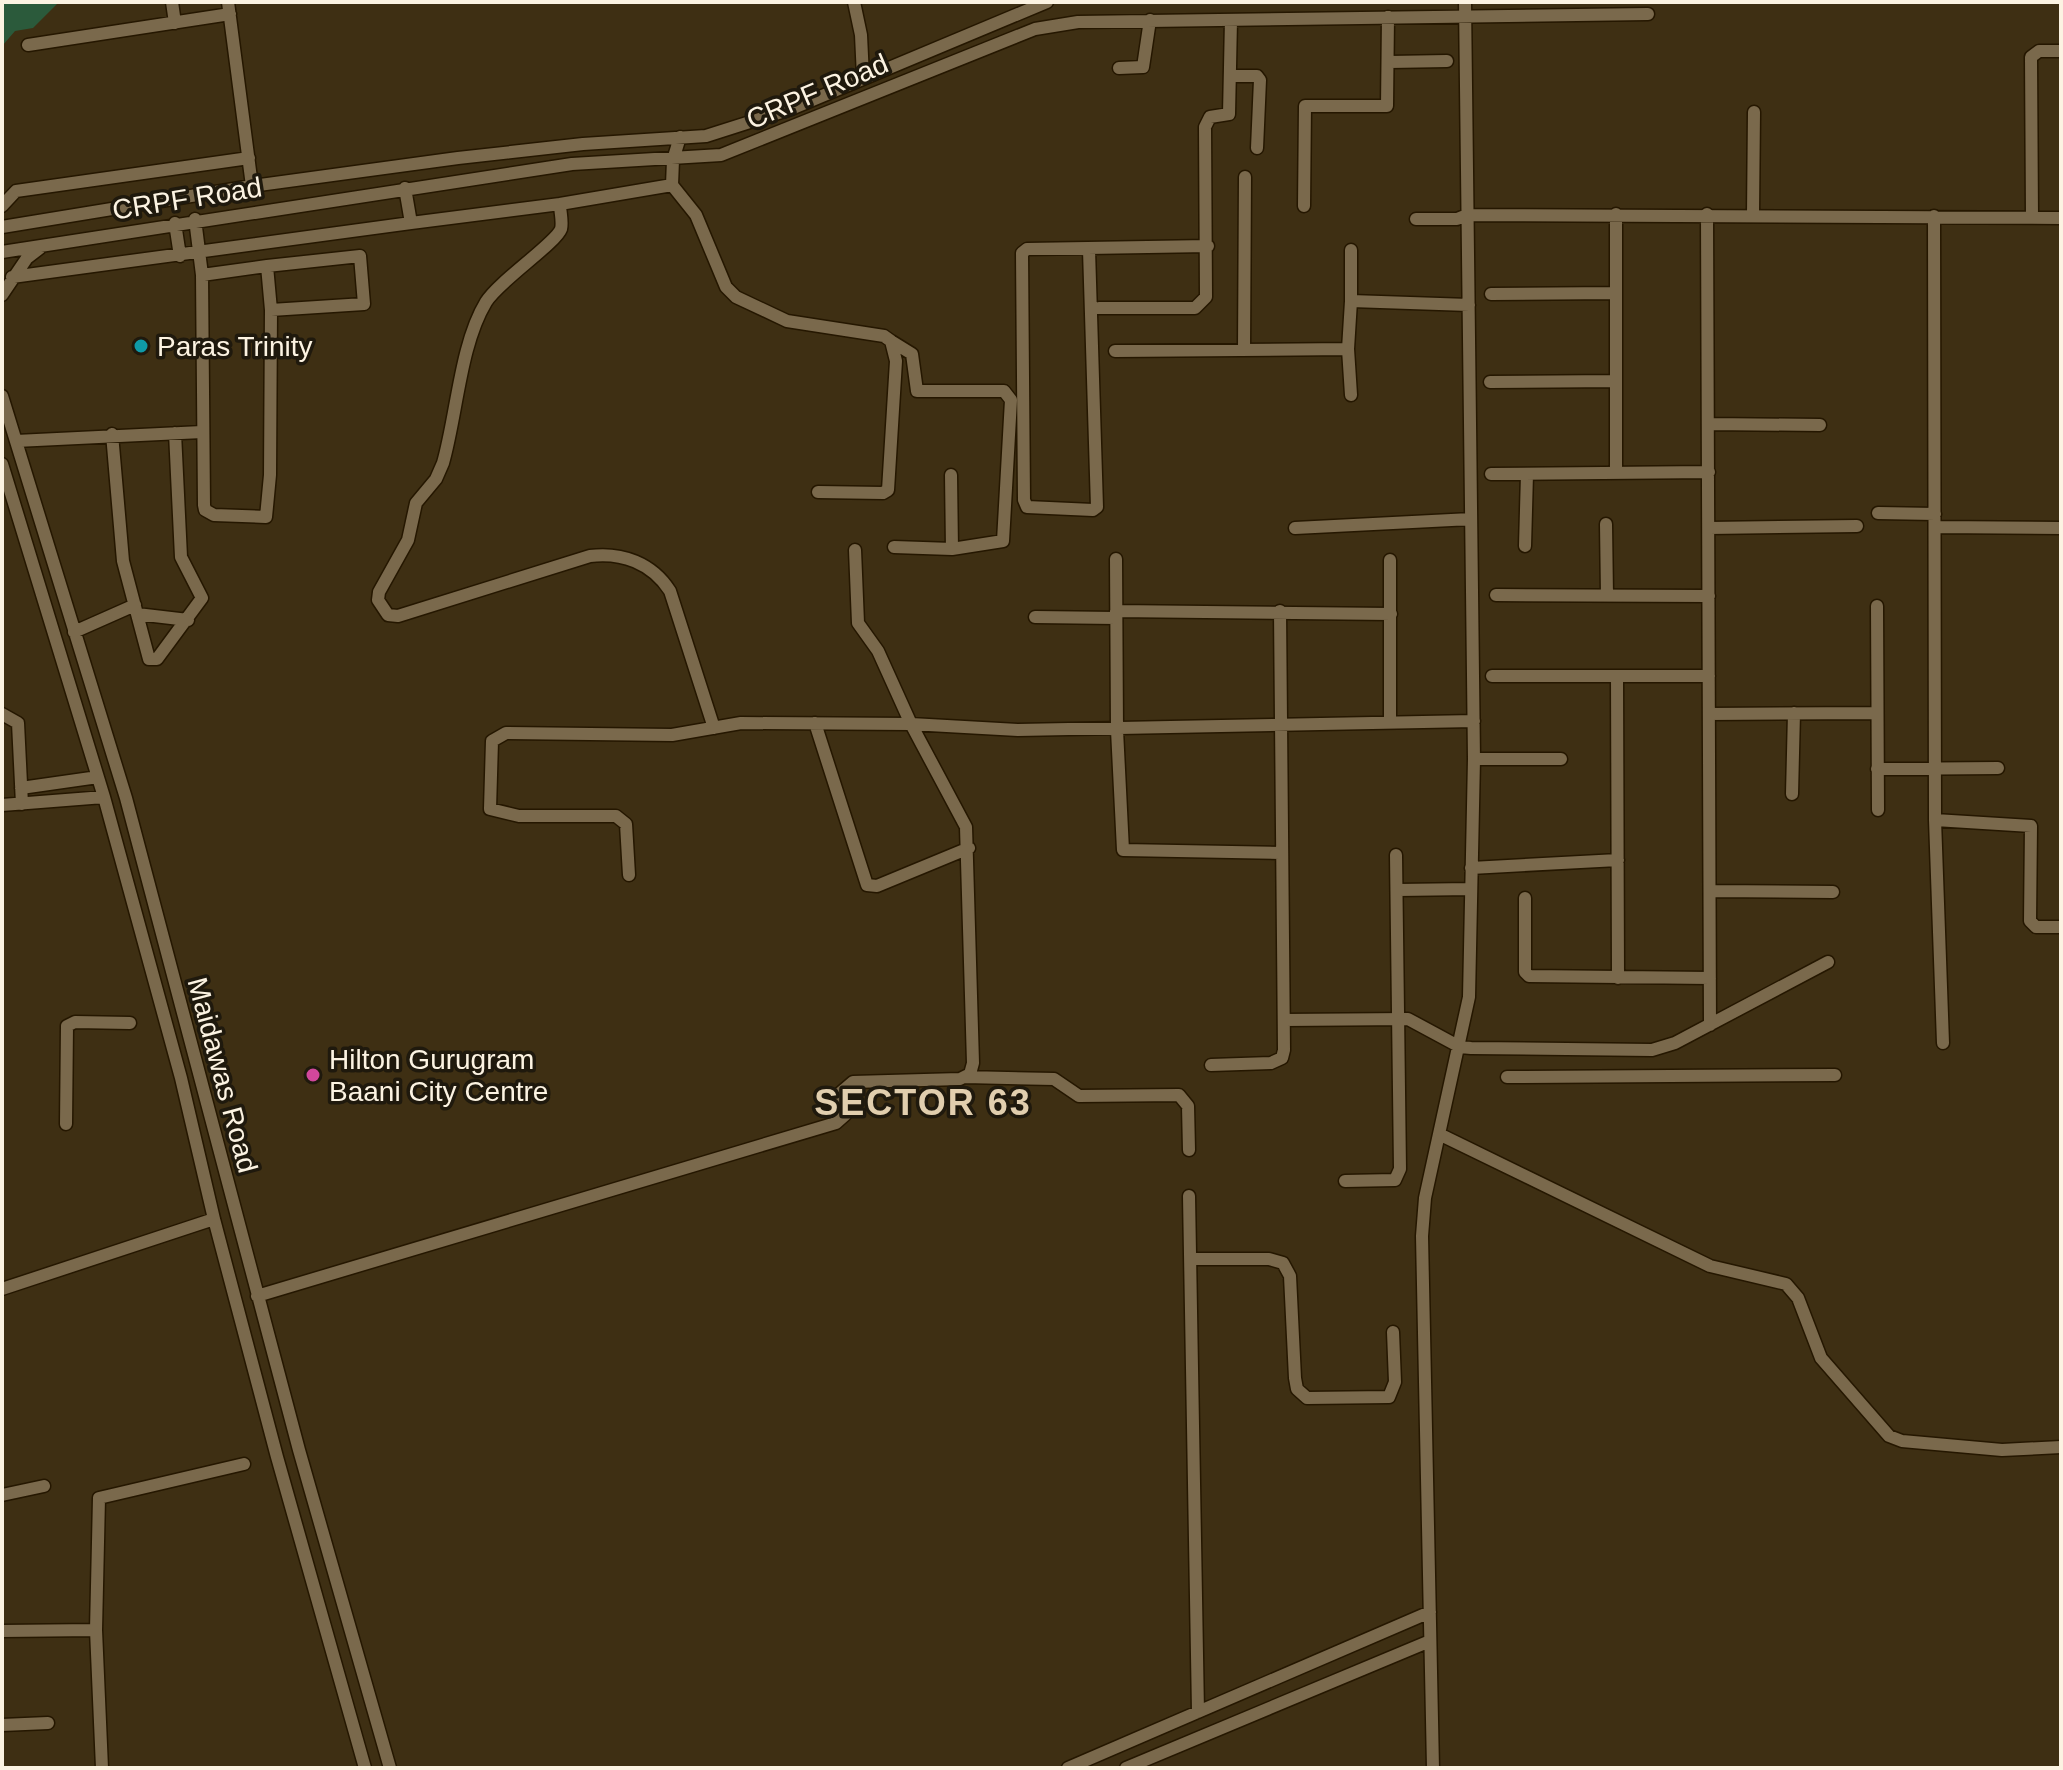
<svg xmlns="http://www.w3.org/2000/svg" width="2063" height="1770" viewBox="0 0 2063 1770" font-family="Arial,sans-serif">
  <rect width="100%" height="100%" fill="#3e2f13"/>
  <!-- green -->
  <path fill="#2b5a3b" d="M 2,2 L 59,2 L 33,28 L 15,31 L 3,45 Z"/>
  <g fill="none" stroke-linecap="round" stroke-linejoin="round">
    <!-- minor casing -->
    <g stroke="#251700" stroke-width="15">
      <path id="minor" d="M 172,2 L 175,23
        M 228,2 L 252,186
        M 854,2 L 861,35 L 863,77
        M 28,45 L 230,14
        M 1390,62 L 1447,61
        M 1119,68 L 1143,67 L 1150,20
        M 1232,76 L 1257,76 L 1260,80 L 1257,148
        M 680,137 L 673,160 L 672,185 L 696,215 L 726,287 L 736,297 L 787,321 L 884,336 L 891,341 L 896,361 L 888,490 L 883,493 L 818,492
        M 405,188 L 411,223 L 560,204 C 560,212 563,222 561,229 C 556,243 499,281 486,302 C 460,345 457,414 443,463 L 436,479 L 416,503 L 408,540 L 379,592 L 378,600 L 388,615 L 398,616 L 590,556 C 622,552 652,563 670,591 L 714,728
        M 560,204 L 672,185
        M 2,206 L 16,191 L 249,158
        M 1304,206 L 1305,106 L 1387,106 L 1388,17
        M 1616,214 L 1616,473
        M 1707,214 L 1710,1025
        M 1753,214 L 1754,112
        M 1934,216 L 1935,820 L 1943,1043
        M 2032,217 L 2031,57 L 2039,51 L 2061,51
        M 195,219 L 202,275 L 204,505 L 205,510 L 214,515 L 266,517 L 270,475 L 271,310 L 267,266 L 202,275
        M 1416,219 L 1457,219 L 1467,215 L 2061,218
        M 175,223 L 180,256
        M 2,227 L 252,186 L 458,158 L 583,144 L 706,136 L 791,109 L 1047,2
        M 1089,250 L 1097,507 L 1093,510 L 1027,507 L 1024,500 L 1022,253 L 1027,249 L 1208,246
        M 2,252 L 572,164 L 721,155 L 1035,29 L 1078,22 L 1648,14
        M 267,266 L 360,256 L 364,304 L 271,310
        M 12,277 L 411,223
        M 1491,294 L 1615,293
        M 2,295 L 27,258 L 40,248
        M 1351,301 L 1351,250
        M 1099,308 L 1195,308 L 1206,297 L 1205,127 L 1210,117 L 1229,114 L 1231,20
        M 891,341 L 912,354 L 917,391 L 1004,391 L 1011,400 L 1003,541 L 952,549 L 894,547
        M 1348,349 L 1351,395
        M 1244,350 L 1245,177
        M 1115,351 L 1348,349 L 1351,301 L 1469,305
        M 1490,382 L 1616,381
        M 2,396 L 126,798 L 299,1450 L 390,1768
        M 1709,424 L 1820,425
        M 112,434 L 123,561 L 137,614 L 188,620
        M 16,441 L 202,432
        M 2,464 L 104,797 L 181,1078 L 214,1219 L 277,1457 L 365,1768
        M 1491,474 L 1709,472
        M 951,475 L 952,549
        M 1878,513 L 1935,514
        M 1606,524 L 1607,596
        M 1935,527 L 2061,528
        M 1295,528 L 1471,519
        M 1709,528 L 1857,526
        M 1525,546 L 1527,474
        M 1116,559 L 1117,730 L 1123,850 L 1280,853
        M 1390,560 L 1390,723
        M 1496,595 L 1709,596
        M 1877,606 L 1878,810
        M 1116,611 L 1391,614
        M 137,614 L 149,659 L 157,659 L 202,598 L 181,557 L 175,433
        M 1035,617 L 1116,618
        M 74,632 L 135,605
        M 1492,676 L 1709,676
        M 1617,676 L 1618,978
        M 2,714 L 18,723 L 22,804
        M 1709,714 L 1876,713
        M 815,723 L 867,885 L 877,886 L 969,848
        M 1474,759 L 1561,759
        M 1877,769 L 1998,768
        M 21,788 L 98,777
        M 1792,794 L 1794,713
        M 2,805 L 104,797
        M 1935,820 L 2031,826 L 2030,921 L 2036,927 L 2061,927
        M 1471,868 L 1618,860
        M 629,875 L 626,824 L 616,816 L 519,816 L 490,809 L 492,741 L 506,733 L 672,735 L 741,723 L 911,724 L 1018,730 L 1474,721
        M 1398,890 L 1471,889
        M 1710,891 L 1833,892
        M 1525,898 L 1525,972 L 1529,976 L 1710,978
        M 1284,1020 L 1408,1019 L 1460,1047 L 1471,1048 L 1652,1050 L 1675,1043 L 1828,962
        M 1211,1065 L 1271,1063 L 1282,1058 L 1284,1050 L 1280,611
        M 965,1077 L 1054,1079 L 1079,1096 L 1179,1095 L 1188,1106 L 1189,1150
        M 1507,1077 L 1835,1075
        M 66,1124 L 67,1026 L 75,1022 L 130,1023
        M 1441,1135 L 1710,1266 L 1786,1284 L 1798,1298 L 1821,1358 L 1889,1436 L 1902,1441 L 2002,1450 L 2061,1447
        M 1345,1181 L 1395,1180 L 1400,1169 L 1396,855
        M 1189,1196 L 1198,1712
        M 1190,1259 L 1269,1259 L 1283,1263 L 1290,1276 L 1295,1378 L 1297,1389 L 1307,1398 L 1389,1397 L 1395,1382 L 1393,1332
        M 2,1289 L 214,1219
        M 257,1296 L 836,1123 L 845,1115 L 839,1094 L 853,1082 L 960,1079 L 970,1074 L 973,1063 L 966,827 L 911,724 L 878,651 L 858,623 L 855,550
        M 2,1495 L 44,1486
        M 96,1630 L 99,1498 L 244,1464
        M 2,1631 L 96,1630 L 102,1768
        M 2,1725 L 48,1723
        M 1068,1768 L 1430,1612
        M 1126,1768 L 1430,1641
        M 1433,1768 L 1422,1236 L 1425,1198 L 1469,997 L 1474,759 L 1465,2"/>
    </g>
    <!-- minor -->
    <use href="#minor" stroke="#7a694c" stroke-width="12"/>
  </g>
  <!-- markers -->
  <circle fill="#0f9aa8" stroke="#1f190d" stroke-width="3" cx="141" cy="346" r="8"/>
  <circle fill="#d1479c" stroke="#1f190d" stroke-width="3" cx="313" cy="1075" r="8"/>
  <g text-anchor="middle" stroke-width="7" stroke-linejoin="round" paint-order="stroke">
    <!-- street labels -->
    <g font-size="28" fill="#fcf3e2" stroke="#1f190d">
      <text transform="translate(817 91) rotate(-23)" y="10">CRPF Road</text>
      <text transform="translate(187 198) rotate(-9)" y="10">CRPF Road</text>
      <text transform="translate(223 1075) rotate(75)" y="10">Maidawas Road</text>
    </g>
    <!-- poi labels -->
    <g font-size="28" fill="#fcf3e2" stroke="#1f190d" text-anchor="start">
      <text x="157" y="356">Paras Trinity</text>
      <text x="329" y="1069">Hilton Gurugram<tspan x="329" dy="32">Baani City Centre</tspan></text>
    </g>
    <!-- district labels -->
    <g font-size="36" font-weight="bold" letter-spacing="2" fill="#e1ceae" stroke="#1f190d">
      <text x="923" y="1115">SECTOR 63</text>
    </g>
  </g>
  <!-- border -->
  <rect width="2063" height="1770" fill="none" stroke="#fcf3e2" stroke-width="8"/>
</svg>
